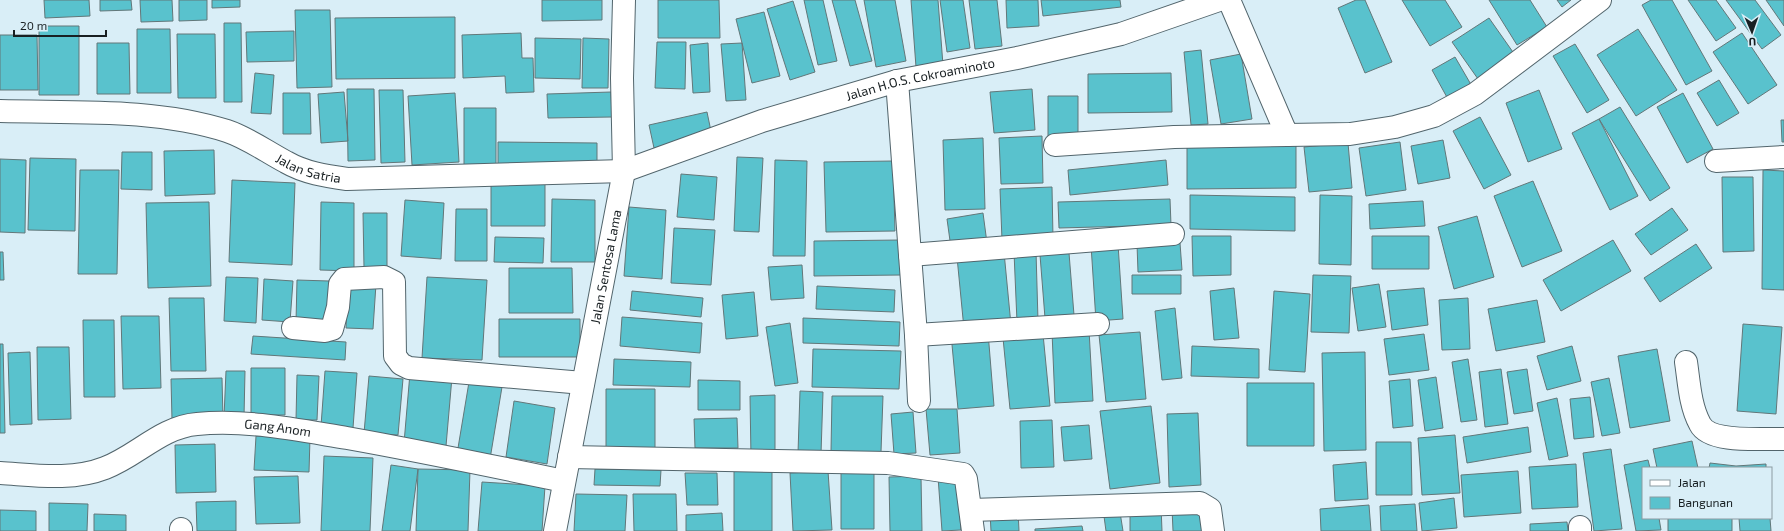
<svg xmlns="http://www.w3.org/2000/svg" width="1784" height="531" viewBox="0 0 1784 531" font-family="'Exo 2',sans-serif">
  <rect width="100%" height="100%" fill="#d9eef7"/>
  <!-- building -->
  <path fill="#59c2cd" stroke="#627779" d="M 44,0 L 89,0 L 90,16 L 45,18 Z
    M 100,0 L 131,0 L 132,10 L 100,11 Z
    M 140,0 L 172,0 L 173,21 L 141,22 Z
    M 179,0 L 207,0 L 207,20 L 179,21 Z
    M 212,0 L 240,0 L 240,7 L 212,8 Z
    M 542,0 L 602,0 L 602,20 L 542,21 Z
    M 658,0 L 719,0 L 720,38 L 658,38 Z
    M 804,0 L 823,0 L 837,61 L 818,65 Z
    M 832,0 L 855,0 L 872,61 L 850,66 Z
    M 864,0 L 895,0 L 906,61 L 876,67 Z
    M 911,0 L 938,0 L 943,65 L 916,67 Z
    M 940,0 L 963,0 L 970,48 L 947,52 Z
    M 969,0 L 997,0 L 1002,46 L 975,49 Z
    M 1006,0 L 1038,0 L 1039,26 L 1007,28 Z
    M 1041,0 L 1120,0 L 1121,7 L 1043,16 Z
    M 1356,0 L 1365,0 L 1392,62 L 1365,73 L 1338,8 Z
    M 1402,0 L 1445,0 L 1462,27 L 1430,46 Z
    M 1489,0 L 1530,0 L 1547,27 L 1517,45 Z
    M 1557,0 L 1571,0 L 1562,7 Z
    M 1651,0 L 1672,0 L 1712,71 L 1686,85 L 1642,5 Z
    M 1688,0 L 1716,0 L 1736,28 L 1716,41 Z
    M 1726,0 L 1755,0 L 1781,35 L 1762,49 Z
    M 1766,0 L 1784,0 L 1784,26 Z
    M 793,1 L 815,72 L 790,80 L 767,9 Z
    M 295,10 L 330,10 L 332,87 L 297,88 Z
    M 764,12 L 780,76 L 752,83 L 736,19 Z
    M 455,17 L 455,78 L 336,79 L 335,18 Z
    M 1489,18 L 1515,55 L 1478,79 L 1452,42 Z
    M 224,23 L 241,23 L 242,102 L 224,102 Z
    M 39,26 L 79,26 L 79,95 L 39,95 Z
    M 137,29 L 170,29 L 171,93 L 137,93 Z
    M 1638,29 L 1677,90 L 1636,116 L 1597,55 Z
    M 294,31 L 294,61 L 247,62 L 246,32 Z
    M 521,33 L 522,58 L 533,58 L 534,92 L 506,93 L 505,76 L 463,78 L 462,35 Z
    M 1742,33 L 1777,85 L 1748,104 L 1713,52 Z
    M 177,34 L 215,34 L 216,98 L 178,98 Z
    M 0,35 L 37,35 L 38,90 L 0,90 Z
    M 535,38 L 581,39 L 580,79 L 535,78 Z
    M 583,38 L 609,39 L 608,88 L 582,88 Z
    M 657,42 L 686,42 L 685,89 L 655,88 Z
    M 97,43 L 129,43 L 130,94 L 97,94 Z
    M 708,43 L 710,92 L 693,93 L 690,45 Z
    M 742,43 L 746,100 L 726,101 L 721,44 Z
    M 1575,44 L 1609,100 L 1587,113 L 1553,56 Z
    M 1201,50 L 1208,124 L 1191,125 L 1184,52 Z
    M 1241,54 L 1252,119 L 1221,124 L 1210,60 Z
    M 1455,57 L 1473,88 L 1449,101 L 1432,70 Z
    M 255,73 L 274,75 L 271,114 L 251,113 Z
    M 1171,73 L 1172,112 L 1088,113 L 1088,74 Z
    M 1719,80 L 1739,113 L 1717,126 L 1697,93 Z
    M 347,89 L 374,89 L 375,160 L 348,161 Z
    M 1032,89 L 1035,130 L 994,133 L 990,92 Z
    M 379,90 L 403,90 L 405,162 L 381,163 Z
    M 1539,90 L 1562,149 L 1528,162 L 1506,103 Z
    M 344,92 L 348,141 L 321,143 L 318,94 Z
    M 611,92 L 612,117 L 548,118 L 547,94 Z
    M 283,93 L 310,93 L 311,134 L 283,134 Z
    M 455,93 L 459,162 L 412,165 L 408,96 Z
    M 1683,93 L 1713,149 L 1687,163 L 1657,107 Z
    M 1048,96 L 1078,96 L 1078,141 L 1048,141 Z
    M 1620,107 L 1670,188 L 1650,201 L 1599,119 Z
    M 464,108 L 496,108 L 496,168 L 464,168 Z
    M 707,112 L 712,136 L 654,148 L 649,125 Z
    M 1480,117 L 1511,175 L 1484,189 L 1453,131 Z
    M 1599,119 L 1638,196 L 1610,210 L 1572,133 Z
    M 1781,120 L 1784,120 L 1784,142 L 1782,142 Z
    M 1042,136 L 1043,183 L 1001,184 L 999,138 Z
    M 983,138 L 985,209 L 945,210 L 943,140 Z
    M 1443,140 L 1450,178 L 1418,184 L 1411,146 Z
    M 498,142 L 597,143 L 597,168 L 498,167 Z
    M 1400,142 L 1406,190 L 1366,196 L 1359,148 Z
    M 1348,143 L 1352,188 L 1309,192 L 1304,147 Z
    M 1296,145 L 1296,188 L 1187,189 L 1187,147 Z
    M 214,150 L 215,194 L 165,196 L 164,151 Z
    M 122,152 L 152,152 L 152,190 L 121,189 Z
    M 737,157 L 763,158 L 759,232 L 734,231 Z
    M 30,158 L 76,159 L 75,231 L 28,230 Z
    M 0,159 L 26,160 L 25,233 L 0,232 Z
    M 775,160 L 807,161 L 805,256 L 773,256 Z
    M 1166,160 L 1168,185 L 1070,195 L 1068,170 Z
    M 893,161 L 895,231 L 826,232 L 824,162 Z
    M 80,170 L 119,170 L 117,274 L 78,274 Z
    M 1763,170 L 1784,171 L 1784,290 L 1762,289 Z
    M 681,174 L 717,177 L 714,220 L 677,217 Z
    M 1722,177 L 1753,177 L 1754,251 L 1723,252 Z
    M 232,180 L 295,183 L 292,265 L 229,262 Z
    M 1533,181 L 1562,251 L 1522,267 L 1494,196 Z
    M 545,184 L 545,226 L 491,226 L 491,185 Z
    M 1052,187 L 1053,238 L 1002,240 L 1000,189 Z
    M 1190,195 L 1295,197 L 1295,231 L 1190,229 Z
    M 1320,195 L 1352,196 L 1351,265 L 1319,264 Z
    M 552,199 L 595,200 L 595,262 L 551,262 Z
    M 1170,199 L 1171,225 L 1059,228 L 1058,202 Z
    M 405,200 L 444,203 L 441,259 L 401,256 Z
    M 1423,201 L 1425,226 L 1370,229 L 1369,204 Z
    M 209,202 L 211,286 L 148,288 L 146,203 Z
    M 321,202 L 354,203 L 354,271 L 320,270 Z
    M 629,207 L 666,210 L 662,279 L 624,276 Z
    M 1672,208 L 1688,230 L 1651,255 L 1635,234 Z
    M 456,209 L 487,209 L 487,261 L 455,261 Z
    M 363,213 L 387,213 L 387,268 L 364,268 Z
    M 983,213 L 987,243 L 951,248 L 947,219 Z
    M 1477,216 L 1494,277 L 1454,289 L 1438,227 Z
    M 674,228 L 715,230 L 711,285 L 671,283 Z
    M 1192,236 L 1231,236 L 1231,275 L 1193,276 Z
    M 1372,236 L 1429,236 L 1429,269 L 1372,269 Z
    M 495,237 L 544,238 L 543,263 L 494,262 Z
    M 900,240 L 901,275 L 814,276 L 814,241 Z
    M 1613,240 L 1631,271 L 1561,311 L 1543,280 Z
    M 1180,243 L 1182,270 L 1138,272 L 1137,244 Z
    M 1118,244 L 1123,319 L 1096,321 L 1091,245 Z
    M 1696,244 L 1712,268 L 1660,302 L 1644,278 Z
    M 1036,251 L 1038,321 L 1017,322 L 1014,252 Z
    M 0,252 L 3,252 L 4,280 L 0,280 Z
    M 1004,252 L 1011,325 L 964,329 L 957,257 Z
    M 1069,253 L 1074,315 L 1045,318 L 1040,255 Z
    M 802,265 L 804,298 L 771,300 L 768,267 Z
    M 509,268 L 572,268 L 573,313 L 509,313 Z
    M 1132,275 L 1181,275 L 1181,294 L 1132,294 Z
    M 1313,275 L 1351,276 L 1349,333 L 1311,332 Z
    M 226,277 L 258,278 L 256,323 L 224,321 Z
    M 427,277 L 487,280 L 482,360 L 422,358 Z
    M 264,279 L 293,281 L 290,322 L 262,320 Z
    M 297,280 L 329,281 L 328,323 L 296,322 Z
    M 348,283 L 376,284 L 373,329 L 346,328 Z
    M 1379,284 L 1386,327 L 1358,331 L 1352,288 Z
    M 817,286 L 895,290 L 894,312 L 816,309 Z
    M 1234,288 L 1239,338 L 1214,340 L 1210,291 Z
    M 1424,288 L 1428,325 L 1392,330 L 1387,291 Z
    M 632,291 L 703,298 L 701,317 L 630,310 Z
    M 1274,291 L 1310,294 L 1305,372 L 1269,370 Z
    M 754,292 L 758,336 L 726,339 L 722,295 Z
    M 169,298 L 204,298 L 206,371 L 171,371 Z
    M 1468,298 L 1470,349 L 1442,350 L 1439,300 Z
    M 1537,300 L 1545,342 L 1496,351 L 1488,309 Z
    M 1175,308 L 1182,378 L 1162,380 L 1155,311 Z
    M 121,316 L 159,316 L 161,388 L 123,389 Z
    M 622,317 L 702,323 L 700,353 L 620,346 Z
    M 803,318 L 900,322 L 899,346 L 803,343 Z
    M 499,319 L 580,319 L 580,357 L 499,357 Z
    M 83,320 L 114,320 L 115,397 L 84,397 Z
    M 790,323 L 798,383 L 775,386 L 766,327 Z
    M 1743,324 L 1782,327 L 1776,414 L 1737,411 Z
    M 1089,330 L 1093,401 L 1055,403 L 1052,332 Z
    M 988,332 L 994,406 L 958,409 L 951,334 Z
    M 1140,332 L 1146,399 L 1106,402 L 1099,335 Z
    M 1043,334 L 1050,406 L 1010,409 L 1003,338 Z
    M 1424,334 L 1429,370 L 1389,375 L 1384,339 Z
    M 253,336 L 346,342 L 345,360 L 251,354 Z
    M 0,344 L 3,344 L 5,433 L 0,433 Z
    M 1192,346 L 1259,349 L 1259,378 L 1191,376 Z
    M 1572,346 L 1581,381 L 1547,390 L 1537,356 Z
    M 37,347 L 69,347 L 71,419 L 38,420 Z
    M 813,349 L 901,351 L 899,389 L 812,387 Z
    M 1657,349 L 1670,421 L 1630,428 L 1618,356 Z
    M 30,352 L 32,424 L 10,425 L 8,353 Z
    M 1365,352 L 1366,450 L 1324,451 L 1322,353 Z
    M 614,359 L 691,362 L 690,387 L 613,385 Z
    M 1468,359 L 1477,420 L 1461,422 L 1452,362 Z
    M 251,368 L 285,368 L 285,415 L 251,415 Z
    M 1501,369 L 1508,424 L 1485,427 L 1479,372 Z
    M 1527,369 L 1533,411 L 1514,414 L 1507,372 Z
    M 226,371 L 245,371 L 244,417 L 224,417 Z
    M 325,371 L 357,373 L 353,428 L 321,426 Z
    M 410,373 L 452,377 L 446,446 L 404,443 Z
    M 297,375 L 319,376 L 317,420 L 296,420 Z
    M 369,376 L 403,379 L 398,435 L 364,433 Z
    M 470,376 L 503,381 L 490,459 L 457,454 Z
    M 1436,377 L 1443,428 L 1425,431 L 1418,380 Z
    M 222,378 L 223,419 L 172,420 L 171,379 Z
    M 1609,378 L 1620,433 L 1602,436 L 1591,382 Z
    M 1410,379 L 1413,426 L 1393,428 L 1389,381 Z
    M 698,380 L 740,381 L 740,410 L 698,410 Z
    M 1247,383 L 1314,383 L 1314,446 L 1247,446 Z
    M 606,389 L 655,389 L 655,452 L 606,452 Z
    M 800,391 L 823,392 L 821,454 L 798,453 Z
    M 775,395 L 775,458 L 751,458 L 750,396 Z
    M 832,396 L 883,396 L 881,452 L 831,451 Z
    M 1590,397 L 1594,437 L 1574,439 L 1570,399 Z
    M 1557,398 L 1568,456 L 1549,460 L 1537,403 Z
    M 514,401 L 555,408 L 547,464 L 506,457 Z
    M 1151,406 L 1160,483 L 1110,489 L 1100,411 Z
    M 926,409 L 957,409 L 960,453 L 930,455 Z
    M 913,412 L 916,453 L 894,454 L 891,414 Z
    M 1198,413 L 1201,485 L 1169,487 L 1167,414 Z
    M 737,418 L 738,448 L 695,448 L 694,419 Z
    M 1052,420 L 1054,467 L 1021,468 L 1020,421 Z
    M 1089,425 L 1092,459 L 1064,461 L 1061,427 Z
    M 1528,427 L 1531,452 L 1467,463 L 1463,437 Z
    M 1455,435 L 1460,493 L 1422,495 L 1418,438 Z
    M 256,436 L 310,438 L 309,472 L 254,470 Z
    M 1692,441 L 1698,468 L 1657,468 L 1653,449 Z
    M 1376,442 L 1411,442 L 1412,495 L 1376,495 Z
    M 215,444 L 216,492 L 176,493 L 175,445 Z
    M 1611,449 L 1622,529 L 1594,531 L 1583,453 Z
    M 324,456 L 373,458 L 370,531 L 321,531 Z
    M 1648,460 L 1650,468 L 1643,468 L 1643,518 L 1659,518 L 1661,530 L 1636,531 L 1624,465 Z
    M 1366,462 L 1368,499 L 1335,501 L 1333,465 Z
    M 1710,463 L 1736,466 L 1766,464 L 1766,468 L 1709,468 Z
    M 1576,464 L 1578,507 L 1532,509 L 1529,467 Z
    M 391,465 L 418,469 L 410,531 L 382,531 Z
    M 418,469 L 470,470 L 468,531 L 416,531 Z
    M 595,469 L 661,470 L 660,486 L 594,485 Z
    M 734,470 L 772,470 L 772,531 L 734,531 Z
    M 828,471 L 832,530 L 793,531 L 790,473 Z
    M 1518,471 L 1521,513 L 1464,517 L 1461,475 Z
    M 841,472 L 874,472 L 874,529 L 841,529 Z
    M 685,473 L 717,473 L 718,505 L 687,505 Z
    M 298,476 L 300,523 L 256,524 L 254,477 Z
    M 921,476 L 922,531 L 890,531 L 889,477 Z
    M 957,476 L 961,530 L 942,531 L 938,477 Z
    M 482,482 L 545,486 L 542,531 L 478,531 Z
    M 576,494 L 627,495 L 625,531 L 574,531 Z
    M 633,494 L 676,494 L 677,531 L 634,531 Z
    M 1454,498 L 1457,528 L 1422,531 L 1419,503 Z
    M 236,501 L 236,531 L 197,531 L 196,502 Z
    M 49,503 L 88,504 L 87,531 L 49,531 Z
    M 1415,504 L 1417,531 L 1381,531 L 1380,506 Z
    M 1369,505 L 1371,531 L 1321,531 L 1320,509 Z
    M 1119,506 L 1123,531 L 1106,531 L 1103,509 Z
    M 1161,506 L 1162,531 L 1130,531 L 1130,507 Z
    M 1201,507 L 1203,531 L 1173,531 L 1172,508 Z
    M 0,510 L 36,511 L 36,531 L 0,531 Z
    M 1018,510 L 1019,531 L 991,531 L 990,512 Z
    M 722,513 L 723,531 L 686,531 L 686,515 Z
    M 94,514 L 126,515 L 126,531 L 94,531 Z
    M 1668,518 L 1732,518 L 1732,531 L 1668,531 Z
    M 1739,518 L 1770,518 L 1771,531 L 1740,531 Z
    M 1567,522 L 1568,531 L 1530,531 L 1530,524 Z
    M 1082,526 L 1083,531 L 1035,531 L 1035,529 Z"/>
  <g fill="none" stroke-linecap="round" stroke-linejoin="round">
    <!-- minor casing -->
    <g stroke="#52656c" stroke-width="24">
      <g id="minor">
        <path d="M 1229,0 L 1287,135 L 1350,134 L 1395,127 L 1434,116 L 1475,94 L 1600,0"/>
        <path d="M 897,81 L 916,335 L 919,401"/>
        <path id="s1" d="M 0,111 C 75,113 154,108 227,131 C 248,138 267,152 286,162 C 305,173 326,176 347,179 L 624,171 L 762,121 L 897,81 L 1017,58 L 1121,34 L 1219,0"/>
        <path d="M 1055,145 L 1174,137 L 1287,135"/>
        <path d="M 1716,161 L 1784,157"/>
        <path d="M 910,255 L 1173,234"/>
        <path d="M 293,328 L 325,331 L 332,329 L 338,307 L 340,284 L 344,279 L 384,277 L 394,282 L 395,356 L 401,364 L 409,368 L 583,383"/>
        <path d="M 916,335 L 1098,324"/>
        <path d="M 1686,362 C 1689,382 1690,406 1700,424 C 1710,444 1764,438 1784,439"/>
        <path d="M 569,457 L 888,463 L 963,474 L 966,479 L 973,531"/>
        <path id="s2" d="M 0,473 C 34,475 72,481 105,468 C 137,456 161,427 197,424 C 246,419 298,430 347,438 C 420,451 492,466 564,481"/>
        <path d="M 971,510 L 1200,503 L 1210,509 L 1213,531"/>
        <path d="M 1580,527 L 1580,531"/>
        <path d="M 181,529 L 181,531"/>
        <path id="s3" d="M 555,531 L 624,171 L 622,78 L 624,0"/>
      </g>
    </g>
    <!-- minor -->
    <use href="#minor" stroke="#fff" stroke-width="22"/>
  </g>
  <g text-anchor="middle" stroke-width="3" stroke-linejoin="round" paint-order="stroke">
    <!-- street labels -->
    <g font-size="13" fill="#181f22" stroke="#d9eef7">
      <text dy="5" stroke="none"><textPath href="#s1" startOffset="947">Jalan H.O.S. Cokroaminoto</textPath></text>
      <text dy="5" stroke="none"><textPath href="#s1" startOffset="319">Jalan Satria</textPath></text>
      <text dy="5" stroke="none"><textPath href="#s3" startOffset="269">Jalan Sentosa Lama</textPath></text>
      <text dy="5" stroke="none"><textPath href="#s2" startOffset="290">Gang Anom</textPath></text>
    </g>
  </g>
  <!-- legend -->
  <rect x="1642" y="467" width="130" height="52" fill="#d9eef7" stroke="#8c9ba2"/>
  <rect x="1650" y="480" width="20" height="6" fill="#ffffff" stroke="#8c9ba2"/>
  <text x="1678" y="487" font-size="12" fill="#181f22">Jalan</text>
  <rect x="1650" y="497" width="20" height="12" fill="#59c2cd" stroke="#8c9ba2"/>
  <text x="1678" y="507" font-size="12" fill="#181f22">Bangunan</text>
  <!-- north arrow -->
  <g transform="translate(1752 32) rotate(178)" stroke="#d9eef7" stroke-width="3" paint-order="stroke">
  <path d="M0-3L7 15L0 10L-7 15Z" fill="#181f22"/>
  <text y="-6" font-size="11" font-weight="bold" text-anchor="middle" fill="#181f22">U</text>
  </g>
  <!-- scale -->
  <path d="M14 30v6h92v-6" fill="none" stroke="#181f22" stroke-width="2"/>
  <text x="20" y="30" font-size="12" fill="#181f22" stroke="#d9eef7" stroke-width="3" paint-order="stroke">20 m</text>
</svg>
